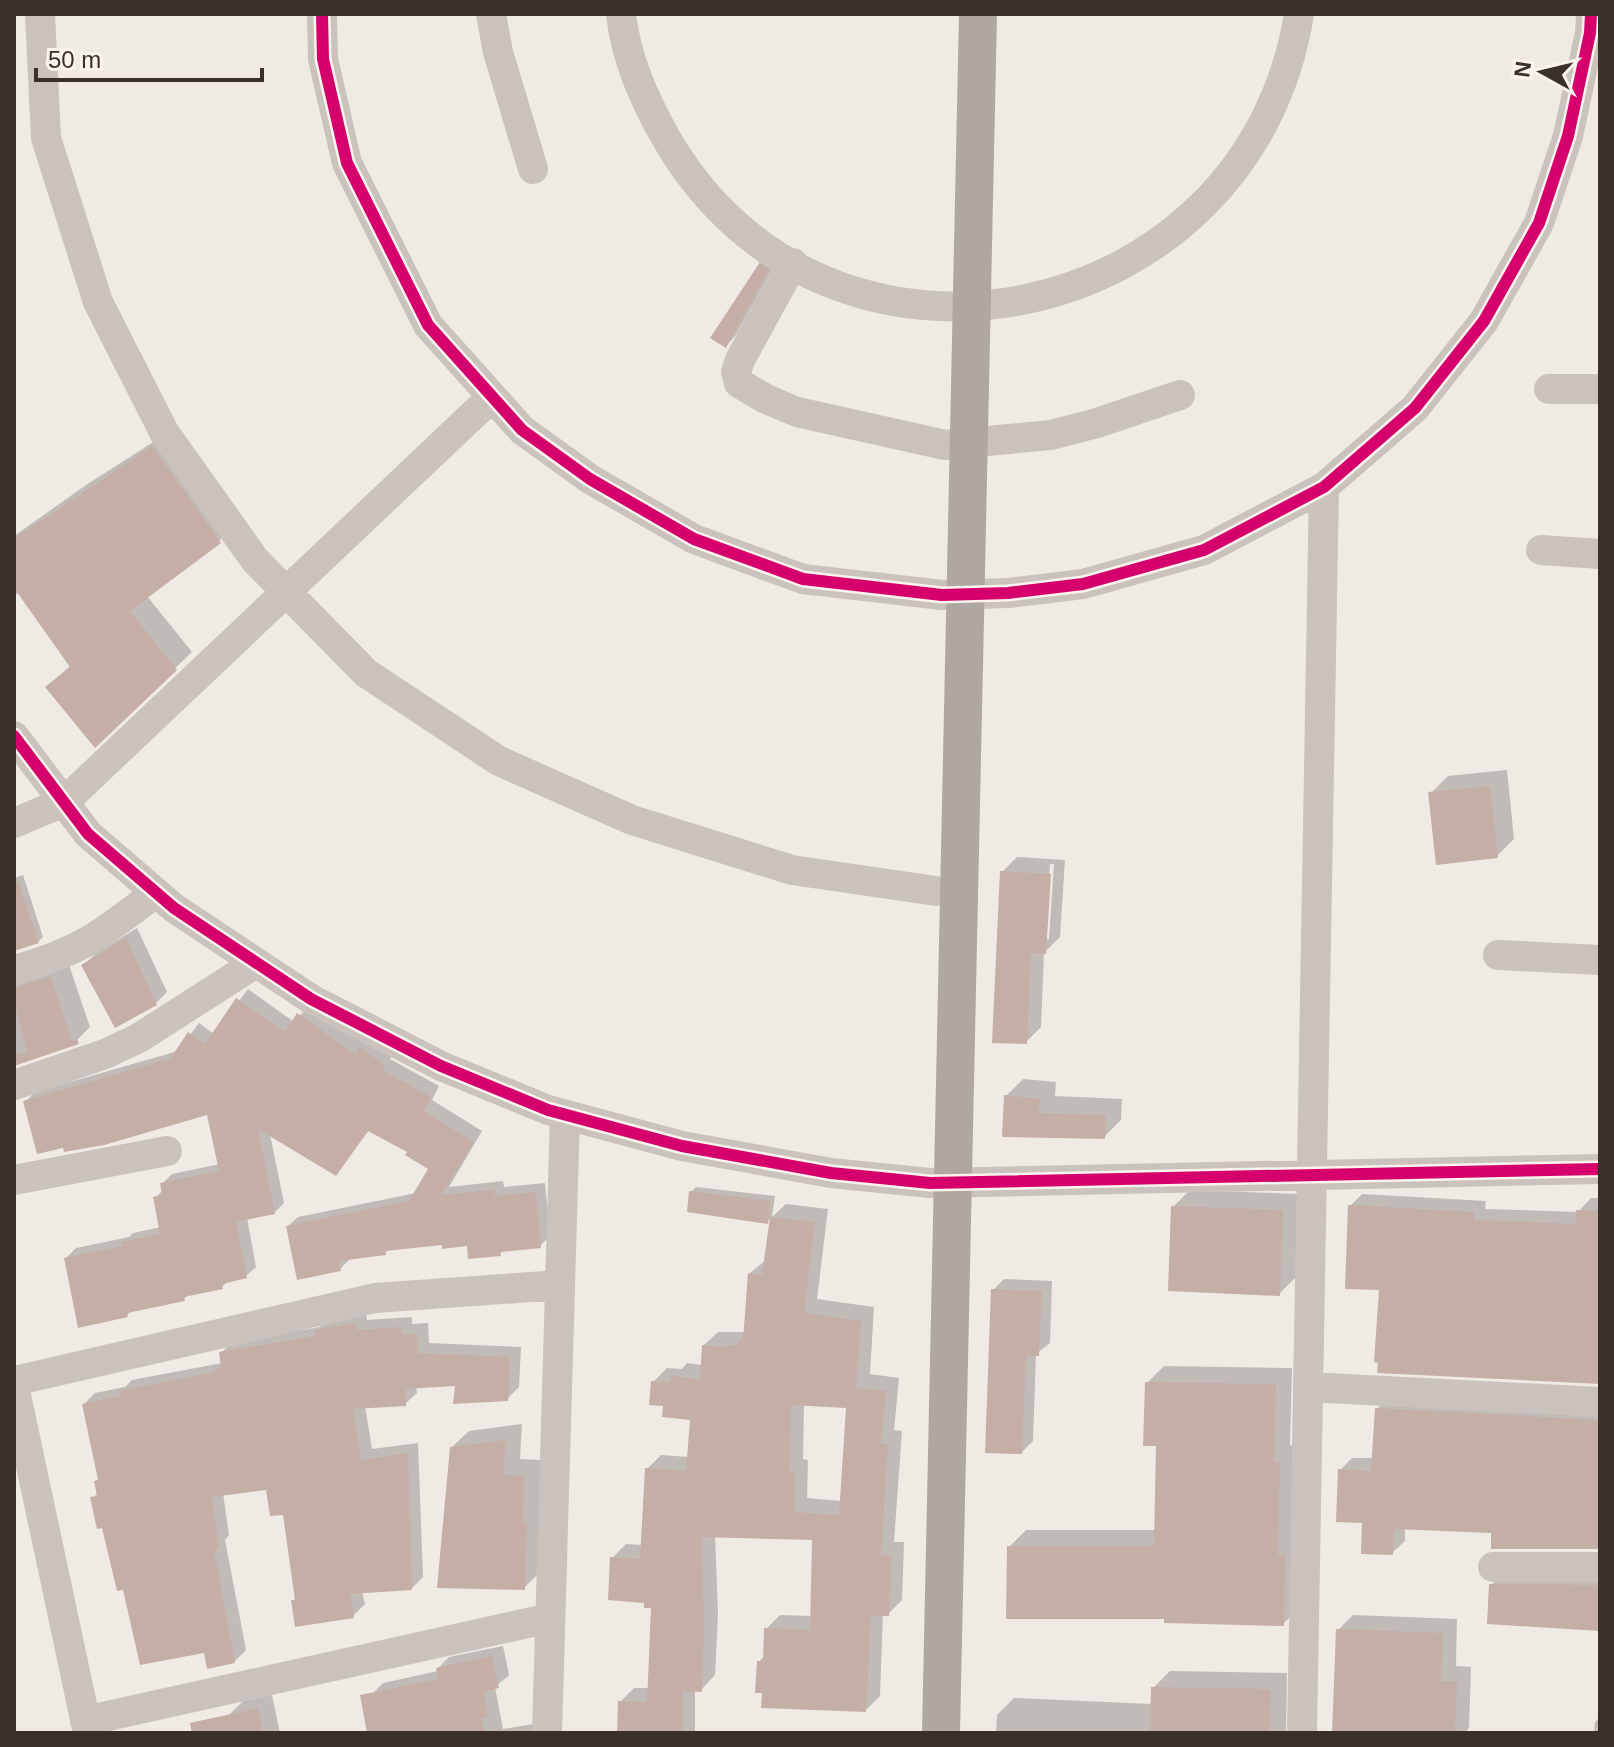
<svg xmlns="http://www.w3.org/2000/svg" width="1614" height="1747" viewBox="0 0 1614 1747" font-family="Arial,sans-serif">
  <rect width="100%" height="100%" fill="#f0eae5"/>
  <!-- shadow -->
  <path fill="#0003" fill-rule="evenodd" d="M 773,252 L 780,256 L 736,335 L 726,346 L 713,338 L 762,263 Z
    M 169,432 L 236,525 L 219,541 L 147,596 L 192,652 L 95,745 L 48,687 L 71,665 L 19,592 L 14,596 L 14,536 L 86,485 Z
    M 1507,770 L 1514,839 L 1497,856 L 1431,793 L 1448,776 Z
    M 1017,857 L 1065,860 L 1060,937 L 1044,953 L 1041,1027 L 1026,1042 L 1002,872 ZM 1050,864 L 1054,864 L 1049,939 L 1045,939 Z
    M 23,875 L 43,937 L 38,942 L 14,947 L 14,878 Z
    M 137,928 L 167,992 L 156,1003 L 84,965 L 95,954 Z
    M 14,959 L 68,962 L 90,1027 L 73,1044 L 14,1064 Z
    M 248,989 L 294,1022 L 309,1005 L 365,1044 L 370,1039 L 393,1054 L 390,1059 L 439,1086 L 432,1100 L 482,1131 L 449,1187 L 503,1181 L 504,1187 L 545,1183 L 550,1236 L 540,1246 L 504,1250 L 500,1254 L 469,1244 L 444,1242 L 389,1249 L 385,1253 L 350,1259 L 340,1269 L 288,1226 L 298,1217 L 416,1193 L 431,1168 L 410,1151 L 370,1129 L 335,1174 L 270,1134 L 284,1203 L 274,1213 L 247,1218 L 256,1267 L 246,1276 L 229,1280 L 222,1287 L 189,1294 L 184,1299 L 132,1310 L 127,1315 L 66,1258 L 76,1248 L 129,1237 L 133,1233 L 161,1227 L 155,1198 L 163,1190 L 162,1184 L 172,1174 L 220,1164 L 209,1113 L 25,1102 L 35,1092 L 178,1051 L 199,1023 L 214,1034 Z
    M 1023,1079 L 1056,1082 L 1055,1096 L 1122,1099 L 1121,1120 L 1104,1137 L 1004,1135 L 1006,1096 Z
    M 696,1187 L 775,1196 L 772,1217 L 786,1204 L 828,1209 L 817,1299 L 874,1307 L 870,1374 L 899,1378 L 894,1430 L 902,1431 L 894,1542 L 904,1542 L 902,1600 L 888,1614 L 883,1614 L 880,1696 L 866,1710 L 764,1692 L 759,1662 L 765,1655 L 766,1629 L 780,1615 L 812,1616 L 814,1538 L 715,1535 L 718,1614 L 715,1675 L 701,1690 L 695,1689 L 695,1733 L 619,1733 L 620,1702 L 634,1688 L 650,1688 L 653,1606 L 612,1558 L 626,1544 L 643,1545 L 647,1469 L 661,1455 L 689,1457 L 692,1419 L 653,1382 L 667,1368 L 682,1369 L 687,1363 L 702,1365 L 703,1346 L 718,1332 L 745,1332 L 750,1273 L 766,1260 L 772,1217 L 767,1221 L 691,1192 ZM 804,1404 L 848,1406 L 842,1501 L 807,1498 L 808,1460 L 803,1459 Z
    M 1190,1190 L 1299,1194 L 1296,1277 L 1279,1294 L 1173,1207 Z
    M 1362,1194 L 1486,1201 L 1485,1209 L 1578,1212 L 1591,1198 L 1600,1198 L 1600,1382 L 1381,1288 L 1350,1206 Z
    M 1004,1279 L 1052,1281 L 1050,1343 L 1036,1354 L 1033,1441 L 1022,1452 L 993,1290 Z
    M 366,1313 L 367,1320 L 412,1317 L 412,1324 L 428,1323 L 429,1343 L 521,1347 L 519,1387 L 507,1399 L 457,1384 L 416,1386 L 417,1393 L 405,1404 L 365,1406 L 372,1449 L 418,1443 L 423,1577 L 412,1588 L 362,1592 L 365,1604 L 353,1616 L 293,1601 L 296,1598 L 285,1512 L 268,1487 L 223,1493 L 229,1535 L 225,1540 L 246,1650 L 234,1662 L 206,1650 L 124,1587 L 93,1498 L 98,1493 L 96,1482 L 100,1478 L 84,1404 L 95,1393 L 125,1387 L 132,1380 L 222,1363 L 221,1353 L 232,1342 L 320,1327 L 327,1320 Z
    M 1164,1366 L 1292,1368 L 1290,1445 L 1296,1446 L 1300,1607 L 1283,1624 L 1166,1617 L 1009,1547 L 1026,1530 L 1156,1530 L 1158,1444 L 1147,1383 Z
    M 1389,1397 L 1600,1408 L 1600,1547 L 1493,1531 L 1405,1528 L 1405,1541 L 1392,1553 L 1364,1521 L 1340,1470 L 1352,1458 L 1373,1458 L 1377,1409 Z
    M 522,1424 L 520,1459 L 540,1460 L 541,1571 L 524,1588 L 451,1448 L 469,1431 Z
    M 1502,1574 L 1600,1575 L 1600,1629 L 1491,1585 Z
    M 1353,1615 L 1457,1619 L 1456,1666 L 1471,1667 L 1469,1728 L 1464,1733 L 1334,1733 L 1338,1630 Z
    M 503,1646 L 509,1675 L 495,1687 L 503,1729 L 533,1724 L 535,1733 L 380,1733 L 372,1694 L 383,1683 L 438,1671 L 438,1668 L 449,1657 Z
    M 1170,1671 L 1287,1673 L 1286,1733 L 996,1733 L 997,1715 L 1014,1698 L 1152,1704 L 1153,1688 Z
    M 272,1695 L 280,1733 L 233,1733 L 229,1715 L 243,1701 Z
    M 1600,1717 L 1600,1733 L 1594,1733 L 1595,1722 Z"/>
  <!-- building -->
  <path fill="#c5aea6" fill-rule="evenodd" d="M 760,262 L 770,268 L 726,348 L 710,338 Z
    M 152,446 L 221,543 L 130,611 L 177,670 L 95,748 L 45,687 L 70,667 L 14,588 L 14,539 Z
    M 1490,786 L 1498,858 L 1436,865 L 1428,792 Z
    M 1000,871 L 1051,874 L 1046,954 L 1031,953 L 1027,1044 L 992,1043 Z
    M 18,881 L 39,943 L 14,951 L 14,882 Z
    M 126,938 L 157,1005 L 115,1028 L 81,965 Z
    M 51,977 L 72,1041 L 77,1039 L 79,1044 L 14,1066 L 14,1055 L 27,1052 L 14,1001 L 14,988 Z
    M 236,998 L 285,1032 L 297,1013 L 355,1054 L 359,1047 L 385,1065 L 382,1070 L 431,1097 L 424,1111 L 474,1142 L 441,1195 L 494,1190 L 495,1196 L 536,1192 L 541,1248 L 500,1252 L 501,1256 L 468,1259 L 467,1246 L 442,1249 L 442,1245 L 385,1251 L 386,1255 L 339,1261 L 341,1271 L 297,1280 L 286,1226 L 409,1201 L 428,1169 L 405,1155 L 407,1152 L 368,1131 L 336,1176 L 258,1129 L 275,1214 L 236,1222 L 247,1278 L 222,1284 L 223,1289 L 184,1297 L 185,1301 L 127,1313 L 128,1317 L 78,1328 L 64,1258 L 122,1246 L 121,1242 L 160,1234 L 153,1197 L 162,1195 L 160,1183 L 219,1171 L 207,1115 L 104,1145 L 64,1152 L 63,1148 L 37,1154 L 23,1101 L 170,1059 L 188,1032 L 205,1044 Z
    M 1004,1095 L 1040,1099 L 1039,1113 L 1106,1115 L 1105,1139 L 1002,1137 Z
    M 689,1191 L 771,1201 L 768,1224 L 687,1212 Z
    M 1348,1205 L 1474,1212 L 1474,1220 L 1576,1224 L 1576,1210 L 1600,1211 L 1600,1384 L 1377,1373 L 1378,1363 L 1374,1362 L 1379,1290 L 1345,1289 Z
    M 1171,1206 L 1283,1210 L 1280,1296 L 1168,1291 Z
    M 770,1217 L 815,1222 L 804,1313 L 861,1321 L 856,1388 L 886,1391 L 881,1444 L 888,1444 L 881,1555 L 891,1556 L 889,1616 L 871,1616 L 866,1712 L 761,1708 L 762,1693 L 755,1693 L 757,1661 L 763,1661 L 764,1628 L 810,1630 L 812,1540 L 702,1537 L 704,1630 L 702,1692 L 682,1691 L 682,1733 L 617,1733 L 618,1701 L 647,1702 L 651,1608 L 644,1608 L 644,1603 L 608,1600 L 610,1557 L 640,1559 L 645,1468 L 686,1471 L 690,1420 L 662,1417 L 663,1406 L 649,1405 L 651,1381 L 671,1382 L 671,1376 L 700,1379 L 702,1345 L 727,1347 L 727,1345 L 738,1345 L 739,1340 L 743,1340 L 748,1273 L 762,1275 ZM 791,1405 L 846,1408 L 839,1515 L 794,1512 L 795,1473 L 790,1473 Z
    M 991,1289 L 1042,1291 L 1039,1356 L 1026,1355 L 1022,1454 L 985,1453 Z
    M 356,1323 L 357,1330 L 401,1327 L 402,1335 L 417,1334 L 418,1353 L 510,1357 L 508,1401 L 453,1404 L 455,1386 L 406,1389 L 406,1406 L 353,1409 L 361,1460 L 408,1453 L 412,1590 L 350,1594 L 354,1618 L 295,1627 L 291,1600 L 295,1600 L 283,1515 L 270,1516 L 266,1490 L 212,1497 L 219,1549 L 214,1550 L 235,1663 L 207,1669 L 204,1653 L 140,1665 L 123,1590 L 117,1591 L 102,1528 L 97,1529 L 90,1497 L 97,1496 L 94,1481 L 98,1480 L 82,1404 L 120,1396 L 119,1391 L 215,1372 L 215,1369 L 221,1368 L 219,1352 L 315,1336 L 314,1330 Z
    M 1145,1382 L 1276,1384 L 1274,1462 L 1280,1462 L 1278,1555 L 1285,1555 L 1284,1626 L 1164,1623 L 1164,1619 L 1006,1619 L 1007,1546 L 1154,1546 L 1156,1446 L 1143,1446 Z
    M 1375,1408 L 1600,1420 L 1600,1549 L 1491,1549 L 1491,1533 L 1394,1529 L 1393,1555 L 1361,1554 L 1362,1523 L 1336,1522 L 1338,1469 L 1371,1471 Z
    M 506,1440 L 503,1475 L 524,1476 L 523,1522 L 527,1522 L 525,1590 L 437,1588 L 450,1447 Z
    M 1489,1584 L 1600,1585 L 1600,1631 L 1487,1624 Z
    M 1336,1629 L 1443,1633 L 1441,1681 L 1457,1681 L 1455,1733 L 1332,1733 Z
    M 492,1656 L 499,1688 L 483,1692 L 488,1717 L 481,1718 L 484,1733 L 367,1733 L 360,1695 L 438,1679 L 436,1668 Z
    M 1151,1687 L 1271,1689 L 1270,1733 L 1150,1733 Z
    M 258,1708 L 263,1733 L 192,1733 L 190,1723 Z"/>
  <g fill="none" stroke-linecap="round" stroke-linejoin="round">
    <!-- minor -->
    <path stroke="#c9c2bd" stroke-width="30" d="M 40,14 L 46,138 L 98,302 L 164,432 L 255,560 L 366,673 L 499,761 L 632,820 L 792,870 L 936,891
      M 322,14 L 323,59 L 347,163 L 428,325 L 522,430 L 590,479 L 694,539 L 803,579 L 942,595 L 1008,593 L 1083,584 L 1204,550 L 1324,487 L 1415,408 L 1484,321 L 1539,223 L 1568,136 L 1590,33 L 1591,14
      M 491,14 L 498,52 L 533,169
      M 621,14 C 626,59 644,99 666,138 C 827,418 1249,330 1299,14
      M 793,263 L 740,360 L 736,372 L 739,383 L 766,399 L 797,412 L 945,445 L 1051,435 L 1097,423 L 1180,395
      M 1549,389 L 1600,389
      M 1541,550 L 1600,554
      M 14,736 L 88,834 L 174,908 L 311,999 L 441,1066 L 548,1110 L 682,1146 L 831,1173 L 930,1183 L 1600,1169
      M 14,823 L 64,802 L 492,397
      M 1498,955 L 1600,960
      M 14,970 C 78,953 104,933 155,893
      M 14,1085 L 105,1054 L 139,1038 L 256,963
      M 14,1180 L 167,1151
      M 14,1381 L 375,1298 L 560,1285
      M 14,1386 L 88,1733
      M 1308,1387 L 1600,1402
      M 1493,1567 L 1600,1567
      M 85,1721 L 550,1618
      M 547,1733 L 565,1115
      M 1302,1733 L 1324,487"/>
    <!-- major -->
    <path stroke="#aea7a2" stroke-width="38" d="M 941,1733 L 978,14"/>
    <!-- cycleway casing -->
    <g stroke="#fbf4ed" stroke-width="17">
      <path id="cycleway" d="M 322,14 L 323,59 L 347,163 L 428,325 L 522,430 L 590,479 L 694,539 L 803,579 L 942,595 L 1008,593 L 1083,584 L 1204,550 L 1324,487 L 1415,408 L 1484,321 L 1539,223 L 1568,136 L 1590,33 L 1591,14
        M 14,736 L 88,834 L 174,908 L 311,999 L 441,1066 L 548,1110 L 682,1146 L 831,1173 L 930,1183 L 1600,1169"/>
    </g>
    <!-- cycleway -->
    <use href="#cycleway" stroke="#d6006c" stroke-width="12"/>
  </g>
  <!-- border -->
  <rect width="1614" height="1747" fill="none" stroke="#3b2f2a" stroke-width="32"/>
  <!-- north arrow -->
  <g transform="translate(1542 72) rotate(278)" stroke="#fbf4ed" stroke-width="6" paint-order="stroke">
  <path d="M0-6L14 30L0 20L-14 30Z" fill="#3b2f2a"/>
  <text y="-12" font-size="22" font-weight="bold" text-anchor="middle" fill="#3b2f2a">N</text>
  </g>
  <!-- scale -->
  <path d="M36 68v12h226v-12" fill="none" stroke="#3b2f2a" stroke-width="4"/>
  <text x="48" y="68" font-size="24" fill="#3b2f2a" stroke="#fbf4ed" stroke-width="6" paint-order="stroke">50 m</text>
</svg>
